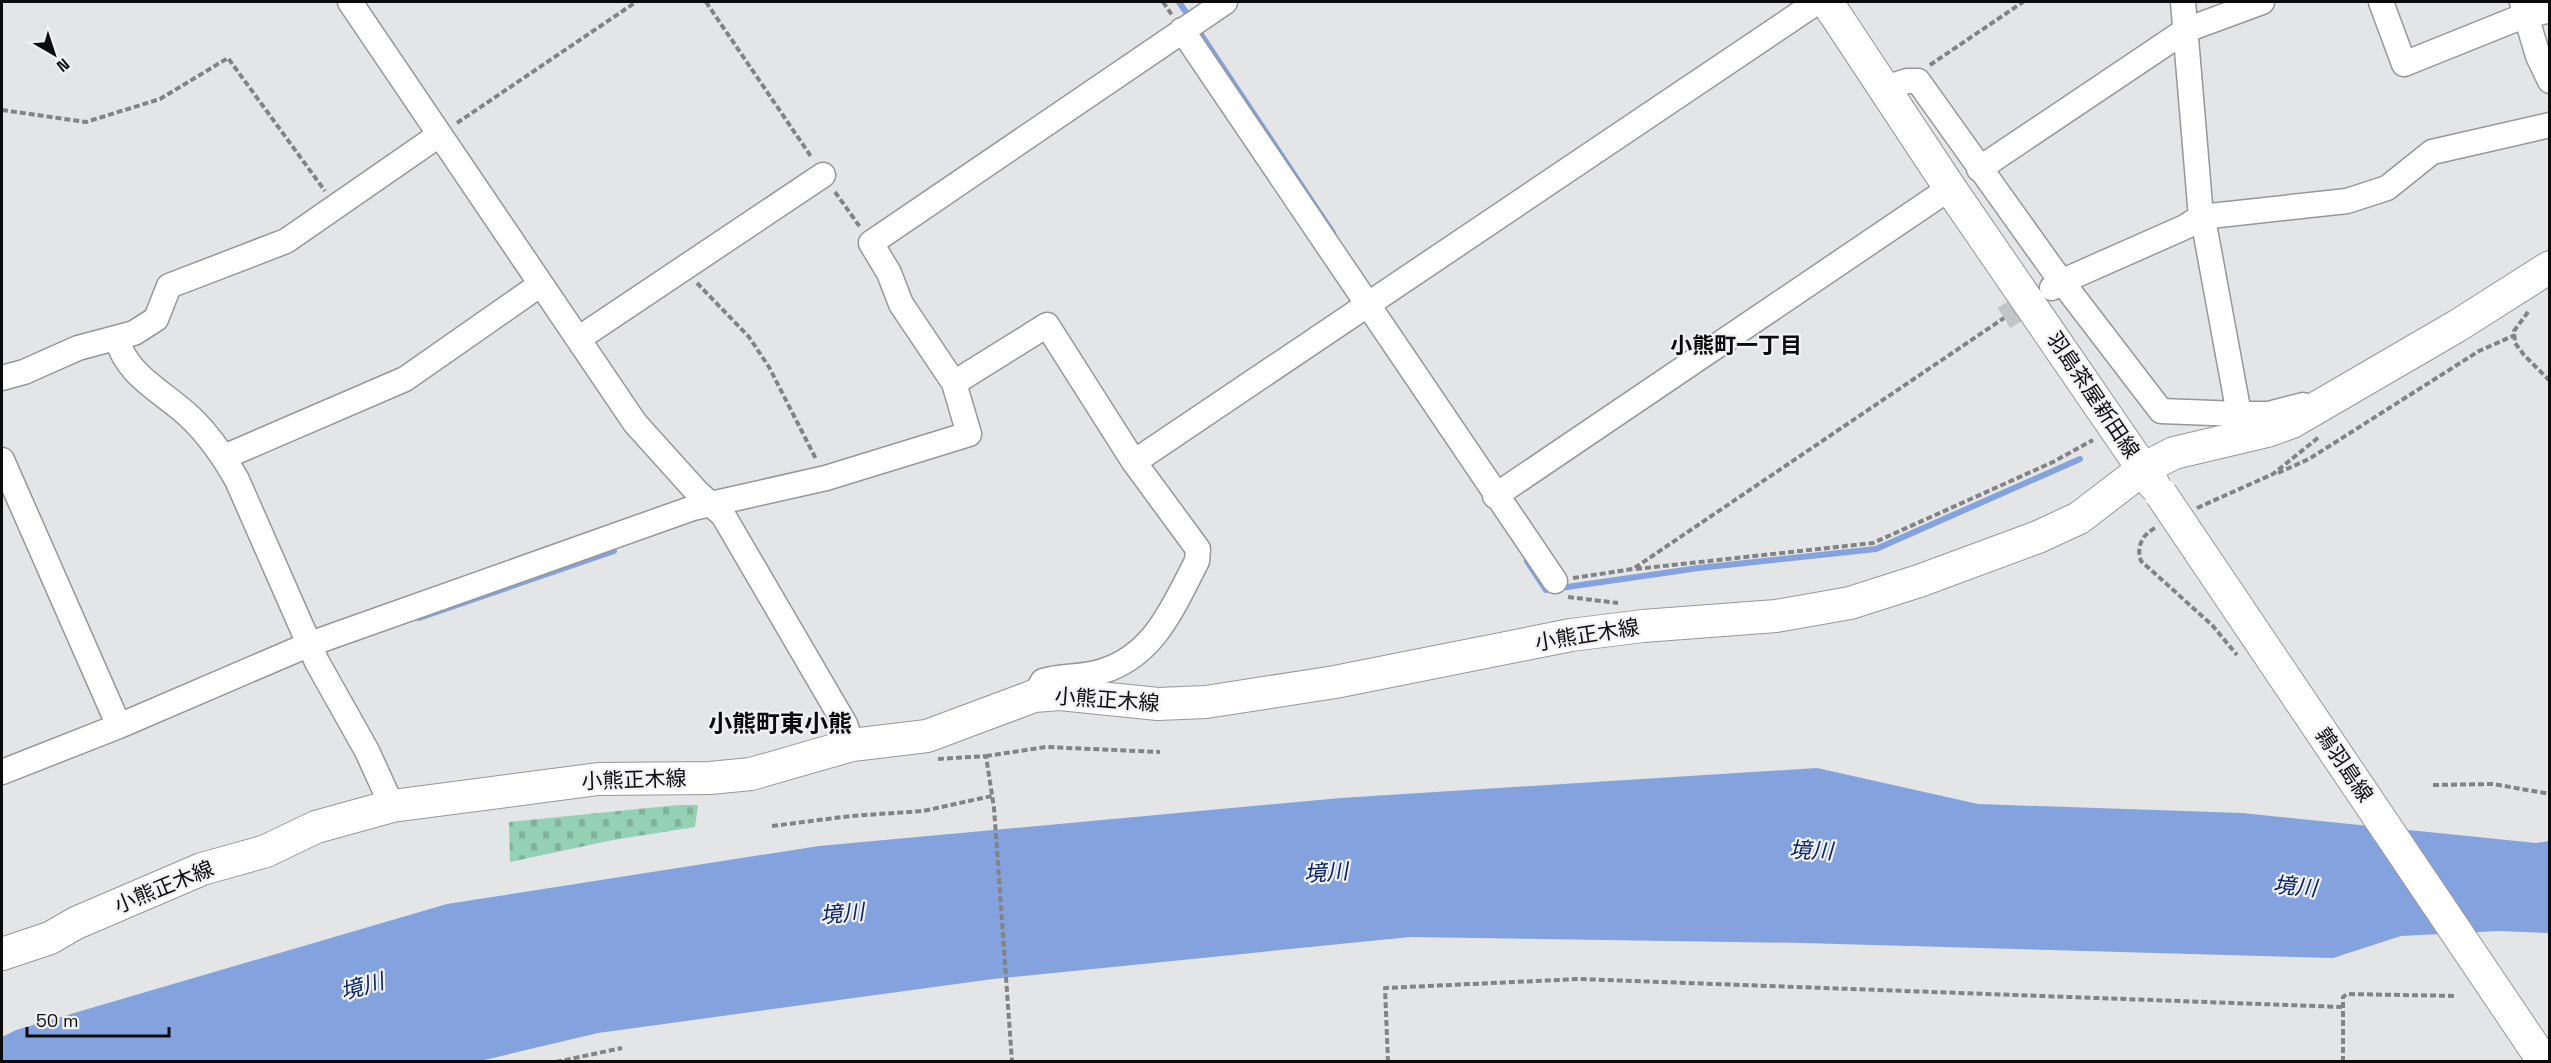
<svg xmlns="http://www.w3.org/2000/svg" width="2551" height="1063" viewBox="0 0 2551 1063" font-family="'Space Grotesk','Noto Sans JP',sans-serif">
  <defs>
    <pattern id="cemetery-stones" width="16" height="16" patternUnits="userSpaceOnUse" patternTransform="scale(1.5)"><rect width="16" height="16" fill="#94d1b4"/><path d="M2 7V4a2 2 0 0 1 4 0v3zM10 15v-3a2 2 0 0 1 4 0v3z" fill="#7eb29a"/></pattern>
  </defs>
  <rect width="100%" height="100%" fill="#e4e5e7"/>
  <!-- cemetery -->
  <path fill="url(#cemetery-stones)" d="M 678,805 L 698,805 L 695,827 L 613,840 L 510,862 L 509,822 Z"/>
  <!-- water -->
  <path fill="#84a2dd" d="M 1817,768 L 1978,804 L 2242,813 L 2536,843 L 2549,841 L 2549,933 L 2498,931 L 2401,936 L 2333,958 L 1803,943 L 1410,937 L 993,979 L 598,1033 L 480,1061 L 2,1061 L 2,1037 L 16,1030 L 447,904 L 819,846 L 1341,798 Z"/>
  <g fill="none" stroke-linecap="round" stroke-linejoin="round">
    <!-- stream -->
    <path stroke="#84a2dd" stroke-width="6" d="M 1179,2 L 1190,18
      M 1196,27 L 1333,233
      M 1527,561 L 1546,590 L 1699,568 L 1876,549 L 2080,459
      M 419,618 L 614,551"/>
    <!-- minor-tunnel -->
    <path stroke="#c3c4c6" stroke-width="24" stroke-dasharray="24 12" stroke-linecap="butt" d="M 2004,318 L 2043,294"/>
    <!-- minor casing -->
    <g stroke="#979799" stroke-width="27">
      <path id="minor" d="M 350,2 L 635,423 L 698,493 L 723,515 L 845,724 L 852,745
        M 2183,2 L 2201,217 L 2204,224 L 2239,414 L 2268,414 L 2303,405
        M 2381,2 L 2404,64 L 2516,19 L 2550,10
        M 2522,2 L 2538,56 L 2550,81
        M 1182,30 L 1555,581
        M 1886,88 L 1907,81 L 1918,81 L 2053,270 L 2161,411 L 2239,414
        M 1979,169 L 2186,30 L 2262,2
        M 2052,288 L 2063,281 L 2185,227 L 2201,217 L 2347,201 L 2387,188 L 2432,152 L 2550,125
        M 117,338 C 126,376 164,392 190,417 C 209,435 224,457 237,480 L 317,662 L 367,751 L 392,806
        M 578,339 L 823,175
        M 2,378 L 24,372 L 78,348 L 134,333 L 156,319 L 169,286 L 286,241 L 439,135
        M 954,383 L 1047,325 L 1134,462 L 1198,549 L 1197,561 C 1174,605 1155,655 1103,671 C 1083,678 1063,675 1043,681 L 1034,696
        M 224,457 L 405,379 L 541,284
        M 2,460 L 119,726
        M 1134,462 L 1817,2
        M 1495,496 L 1950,188
        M 2,772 L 119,726 L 310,644 L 693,508 L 826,478 L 969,434 L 954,383 L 901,304 L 889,273 L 871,243 L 1225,2"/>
    </g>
    <!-- major casing -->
    <g stroke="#979799" stroke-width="34">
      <path id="major" d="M 1827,2 L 1950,188 L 2154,485
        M 2,954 L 50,938 L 76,923 L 202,869 L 266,851 L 316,827 L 392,806 L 598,779 L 710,778 L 751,774 L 852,745 L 927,736 L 1034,696 L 1060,694 L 1158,704 L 1206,702 L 1335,682 L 1571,635 L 1643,626 L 1776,616 L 1850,603 L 1919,581 L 2038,537 L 2079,518 L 2143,469 L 2174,453 L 2267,431 L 2292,422 L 2457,326 L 2550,267"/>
    </g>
    <!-- path -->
    <path stroke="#838385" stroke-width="4" stroke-dasharray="6 3" stroke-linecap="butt" d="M 706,2 L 812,158
      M 1163,2 L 1172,15
      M 1930,65 L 2023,2
      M 2,110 L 86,122 L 160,99 L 228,58 L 325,191
      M 457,123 L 636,2
      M 835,192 L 860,227
      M 697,283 L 749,337 L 769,367 L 816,459
      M 2528,312 L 2514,331 L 2515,343 L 2524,355 L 2550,381
      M 2278,473 L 2309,459 L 2479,351 L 2515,335
      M 2197,508 L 2273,474 L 2319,437
      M 2155,528 C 2142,535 2136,547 2141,561 L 2212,625 L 2237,655
      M 1636,569 L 1873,543 L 2053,462 L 2093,440
      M 1573,578 L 1633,569 L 2004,318
      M 1568,597 L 1618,603
      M 986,756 L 1046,747 L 1160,752
      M 938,759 L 986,756 L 994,808 L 1012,1062
      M 2433,785 L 2493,784 L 2550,794
      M 772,826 L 851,816 L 923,811 L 992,796
      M 556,1062 L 622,1048
      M 1388,1062 L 1385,988 L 1579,979 L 2342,1007
      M 2343,1062 L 2343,997 L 2347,994 L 2457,996"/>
    <!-- minor -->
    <use href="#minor" stroke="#fff" stroke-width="24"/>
    <!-- major -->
    <use href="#major" stroke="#fff" stroke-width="32"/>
    <!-- major-bridge casing -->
    <g stroke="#979799" stroke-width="34" stroke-linecap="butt">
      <path id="major-bridge" d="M 2161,494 L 2544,1062"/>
    </g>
    <!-- major-bridge -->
    <use href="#major-bridge" stroke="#fff" stroke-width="32"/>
  </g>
  <g text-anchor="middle" stroke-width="4.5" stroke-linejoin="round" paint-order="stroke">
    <!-- street labels -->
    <g font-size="21" fill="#0b0b0c" stroke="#f2f2f4">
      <text transform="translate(2093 395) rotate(56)" y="7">羽島茶屋新田線</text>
      <text transform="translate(1587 635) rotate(-9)" y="7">小熊正木線</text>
      <text transform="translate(1107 700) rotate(4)" y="7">小熊正木線</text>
      <text transform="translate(2344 765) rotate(56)" y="7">鶉羽島線</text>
      <text transform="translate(634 780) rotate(-2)" y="7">小熊正木線</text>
      <text transform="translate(164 887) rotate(-22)" y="7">小熊正木線</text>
    </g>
    <!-- neighbourhood labels -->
    <g font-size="22" font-weight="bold" fill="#0b0b0c" stroke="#f2f2f4">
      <text x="1736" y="353">小熊町一丁目</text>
    </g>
    <!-- water labels -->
    <g font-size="22" font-style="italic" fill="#062265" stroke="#f2f2f4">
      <text transform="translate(1811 850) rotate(2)" y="8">境川</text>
      <text transform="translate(1326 872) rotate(-4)" y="8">境川</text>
      <text transform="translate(2295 886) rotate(5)" y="8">境川</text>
      <text transform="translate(842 913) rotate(-5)" y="8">境川</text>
      <text transform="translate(362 986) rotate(-16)" y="8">境川</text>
    </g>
    <!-- quarter labels -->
    <g font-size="24" font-weight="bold" fill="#0b0b0c" stroke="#f2f2f4">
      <text x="780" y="732">小熊町東小熊</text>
    </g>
  </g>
  <!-- border -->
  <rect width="2551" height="1063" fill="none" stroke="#0b0b0c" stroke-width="6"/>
  <!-- north arrow -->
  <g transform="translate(54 54) rotate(141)" stroke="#f2f2f4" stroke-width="4.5" paint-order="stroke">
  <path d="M0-4.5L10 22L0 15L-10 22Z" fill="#0b0b0c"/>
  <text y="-9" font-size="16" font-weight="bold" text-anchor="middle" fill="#0b0b0c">N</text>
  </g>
  <!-- scale -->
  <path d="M27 1027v9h142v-9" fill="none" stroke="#0b0b0c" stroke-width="3"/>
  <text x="36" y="1027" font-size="18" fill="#0b0b0c" stroke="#f2f2f4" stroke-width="4.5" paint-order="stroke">50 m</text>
</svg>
